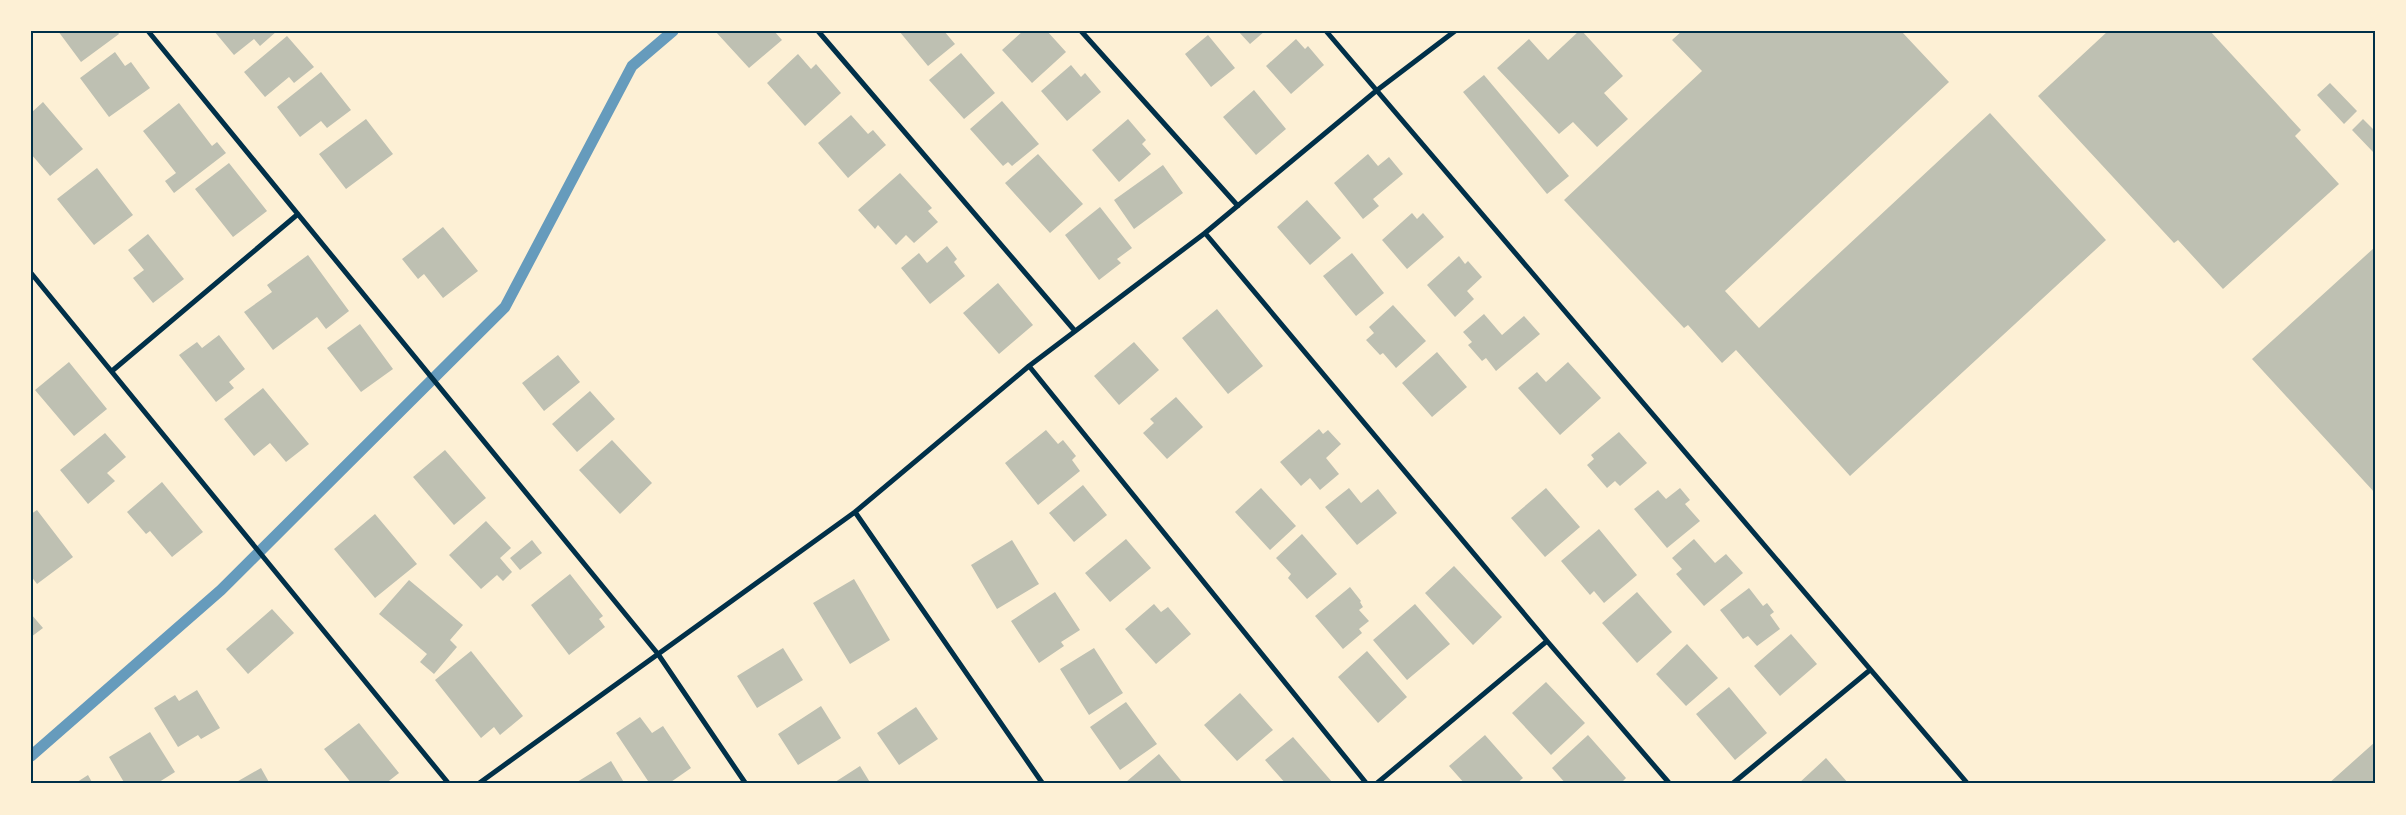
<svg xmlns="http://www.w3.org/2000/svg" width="2406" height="815" viewBox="0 0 2406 815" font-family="Raleway,sans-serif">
  <rect width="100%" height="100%" fill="#fdf0d5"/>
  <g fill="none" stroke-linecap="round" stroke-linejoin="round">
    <!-- stream -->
    <path stroke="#669bbc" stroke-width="11" d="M 31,756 L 221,590 L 505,307 L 632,66 L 673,31"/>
  </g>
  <!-- building -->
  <path fill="#bec0b2" d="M 58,31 L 117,31 L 119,34 L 81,62 Z
    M 214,31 L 277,31 L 260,46 L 254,39 L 234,55 Z
    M 715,31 L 774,31 L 782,40 L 749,68 Z
    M 899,31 L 944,31 L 955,44 L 928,66 Z
    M 1023,31 L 1047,31 L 1066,52 L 1032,83 L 1002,50 Z
    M 1238,31 L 1265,31 L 1250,44 Z
    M 1579,31 L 1582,31 L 1623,76 L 1604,93 L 1628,119 L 1597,147 L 1573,122 L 1559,134 L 1497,68 L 1529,39 L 1548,60 Z
    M 1682,31 L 1901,31 L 1949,82 L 1725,291 L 1759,328 L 1990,113 L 2106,240 L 1850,476 L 1736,350 L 1722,363 L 1688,325 L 1684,328 L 1564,200 L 1702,71 L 1672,40 Z
    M 2108,31 L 2210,31 L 2301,130 L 2295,136 L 2339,184 L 2223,289 L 2178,240 L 2174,243 L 2038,96 Z
    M 1208,35 L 1235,68 L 1211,87 L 1185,54 Z
    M 287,36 L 314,67 L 294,83 L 289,77 L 265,97 L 244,72 Z
    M 1296,39 L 1305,49 L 1308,46 L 1324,65 L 1291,94 L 1266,66 Z
    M 115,52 L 125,66 L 131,62 L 150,88 L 109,117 L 80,78 Z
    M 961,53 L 995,93 L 964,119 L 929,80 Z
    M 798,54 L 811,69 L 816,64 L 841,93 L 805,126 L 767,83 Z
    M 1071,65 L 1081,77 L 1085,73 L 1101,92 L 1067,121 L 1041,91 Z
    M 321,72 L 351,110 L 327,128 L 321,121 L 300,137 L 277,107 Z
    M 1484,75 L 1569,176 L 1547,194 L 1463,92 Z
    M 2330,83 L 2357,111 L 2344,124 L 2317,95 Z
    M 1254,90 L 1286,129 L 1256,155 L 1223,117 Z
    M 1002,101 L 1039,144 L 1012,166 L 1008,162 L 1003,166 L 970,129 Z
    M 43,102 L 83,149 L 50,176 L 31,154 L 31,113 Z
    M 179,103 L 212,146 L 217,142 L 226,153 L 174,193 L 165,181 L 176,173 L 143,131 Z
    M 851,115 L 868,134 L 873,130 L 886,145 L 848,178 L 818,143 Z
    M 366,119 L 393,154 L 346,189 L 319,154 Z
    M 1128,119 L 1146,140 L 1142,144 L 1151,154 L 1119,182 L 1092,150 Z
    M 2363,119 L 2375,131 L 2375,154 L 2352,130 Z
    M 1038,154 L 1083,204 L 1050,233 L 1005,183 Z
    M 1368,154 L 1378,166 L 1389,157 L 1403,174 L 1373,199 L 1379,206 L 1363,219 L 1334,183 Z
    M 229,163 L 267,211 L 233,237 L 195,189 Z
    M 1163,165 L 1183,193 L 1134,229 L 1114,200 Z
    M 97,168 L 133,215 L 94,245 L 57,199 Z
    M 900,173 L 932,208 L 928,211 L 938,222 L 914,243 L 906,235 L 896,245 L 878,225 L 875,229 L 858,210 Z
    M 1307,200 L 1341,238 L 1310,265 L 1277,227 Z
    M 1100,207 L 1132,248 L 1117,259 L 1121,263 L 1099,280 L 1065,235 Z
    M 1412,213 L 1417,219 L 1423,213 L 1444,237 L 1407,269 L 1382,240 Z
    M 443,227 L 478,271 L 443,298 L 424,274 L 418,279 L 402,259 Z
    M 148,234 L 184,279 L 153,303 L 133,278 L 144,270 L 128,250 Z
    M 947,246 L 957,259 L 954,262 L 965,276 L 930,304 L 901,268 L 919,253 L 927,263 Z
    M 2375,247 L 2375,493 L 2252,359 Z
    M 1352,253 L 1384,293 L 1356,316 L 1323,276 Z
    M 308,255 L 349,311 L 326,329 L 317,317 L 273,350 L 244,312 L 272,292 L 267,285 Z
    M 1459,256 L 1465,264 L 1468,261 L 1482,277 L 1467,291 L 1474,299 L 1455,317 L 1427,285 Z
    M 998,283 L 1033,325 L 999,354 L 963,313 Z
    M 1393,305 L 1426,341 L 1396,368 L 1383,353 L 1380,355 L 1366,340 L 1374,333 L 1369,327 Z
    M 1217,309 L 1263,366 L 1228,394 L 1182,338 Z
    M 1484,314 L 1502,335 L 1524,316 L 1540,334 L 1496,371 L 1486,358 L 1482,361 L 1468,345 L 1472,342 L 1463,332 Z
    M 360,324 L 393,369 L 361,392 L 327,348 Z
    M 219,335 L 245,369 L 229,382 L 234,388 L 216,402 L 179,355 L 197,342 L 202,348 Z
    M 1134,342 L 1159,370 L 1119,405 L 1094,376 Z
    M 1437,352 L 1467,387 L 1432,417 L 1402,383 Z
    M 558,355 L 580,382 L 544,411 L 522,383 Z
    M 69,362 L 107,409 L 74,436 L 35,390 Z
    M 1568,362 L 1601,398 L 1560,435 L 1518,388 L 1537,372 L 1546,382 Z
    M 263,388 L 309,444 L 286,462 L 270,443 L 254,456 L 224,419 Z
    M 590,391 L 615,419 L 577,452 L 552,424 Z
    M 1176,397 L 1203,427 L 1167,459 L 1143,433 L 1154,423 L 1150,419 Z
    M 1319,429 L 1323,434 L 1328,430 L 1341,444 L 1326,458 L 1339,474 L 1320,490 L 1310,478 L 1301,486 L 1280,462 Z
    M 1046,430 L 1058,444 L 1063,440 L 1076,456 L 1072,460 L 1080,471 L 1038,505 L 1005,463 Z
    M 1619,432 L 1647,463 L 1620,486 L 1615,481 L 1607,488 L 1587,465 L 1594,459 L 1591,455 Z
    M 105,433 L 126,457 L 107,473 L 115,481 L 88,504 L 60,470 Z
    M 612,440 L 652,483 L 620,514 L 579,470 Z
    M 445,450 L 486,498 L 454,525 L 413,477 Z
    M 162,482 L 203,532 L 172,557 L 150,531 L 146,534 L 127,512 Z
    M 1083,485 L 1107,515 L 1074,542 L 1049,513 Z
    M 1261,488 L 1296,526 L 1270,550 L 1235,512 Z
    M 1349,488 L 1361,503 L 1378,489 L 1397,513 L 1357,545 L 1325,507 Z
    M 1546,488 L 1580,527 L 1545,557 L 1511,518 Z
    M 1680,488 L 1690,500 L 1685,504 L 1700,521 L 1667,548 L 1634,509 L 1658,490 L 1666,499 Z
    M 37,510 L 73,557 L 37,584 L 31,576 L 31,514 Z
    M 375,514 L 417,564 L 375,598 L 334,549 Z
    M 486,521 L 511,548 L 500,558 L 512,572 L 503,581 L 497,575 L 481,589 L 449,555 Z
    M 1599,529 L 1637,575 L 1604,603 L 1594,591 L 1590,595 L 1561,561 Z
    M 1302,534 L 1337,574 L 1307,599 L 1288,578 L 1291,574 L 1276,558 Z
    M 1126,539 L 1151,568 L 1110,602 L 1085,573 Z
    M 1694,539 L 1715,563 L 1726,554 L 1743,573 L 1704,606 L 1676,574 L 1682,569 L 1672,558 Z
    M 532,540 L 542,553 L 520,570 L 510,558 Z
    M 1012,540 L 1039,584 L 997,609 L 971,565 Z
    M 1454,566 L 1502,617 L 1473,645 L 1425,593 Z
    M 570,574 L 603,616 L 599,619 L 605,627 L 569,655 L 531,605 Z
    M 854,579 L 890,640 L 850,664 L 813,603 Z
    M 409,580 L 463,625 L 450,640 L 457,647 L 434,674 L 420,662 L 427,654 L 379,614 Z
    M 1350,587 L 1361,601 L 1360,602 L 1363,607 L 1359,610 L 1369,621 L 1359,629 L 1362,633 L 1343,649 L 1315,616 Z
    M 1749,588 L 1763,606 L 1767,603 L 1774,612 L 1770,615 L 1780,629 L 1757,646 L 1748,636 L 1743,639 L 1720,610 Z
    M 1055,592 L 1080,630 L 1061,642 L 1064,646 L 1039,663 L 1011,621 Z
    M 1637,592 L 1672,632 L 1637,663 L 1602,623 Z
    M 1154,604 L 1161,612 L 1168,607 L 1191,634 L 1156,664 L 1125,629 Z
    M 1415,604 L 1450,644 L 1407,680 L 1373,640 Z
    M 272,609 L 294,633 L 248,674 L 226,649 Z
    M 31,614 L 43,628 L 31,637 Z
    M 1791,634 L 1817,664 L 1780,696 L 1754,666 Z
    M 1687,644 L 1718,678 L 1686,706 L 1656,674 Z
    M 783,648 L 803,680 L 757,708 L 737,676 Z
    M 1094,648 L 1123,693 L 1089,715 L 1060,669 Z
    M 471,651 L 523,716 L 500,735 L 494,727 L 481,738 L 435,680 Z
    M 1367,651 L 1407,697 L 1378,723 L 1338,677 Z
    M 1546,682 L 1585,723 L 1551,755 L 1512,713 Z
    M 1729,687 L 1767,733 L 1735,760 L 1696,714 Z
    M 197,690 L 220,728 L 201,739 L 198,735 L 178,747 L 154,708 L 175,695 L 179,701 Z
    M 1240,693 L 1273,730 L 1237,761 L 1204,725 Z
    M 1126,702 L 1157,744 L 1120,770 L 1090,727 Z
    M 821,706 L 841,738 L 798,765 L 778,734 Z
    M 916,707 L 938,739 L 899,765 L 877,733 Z
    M 640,717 L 652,733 L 663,726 L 691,768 L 668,784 L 650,784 L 616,733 Z
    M 359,723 L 399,773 L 385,784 L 352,784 L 324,749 Z
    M 150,732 L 175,772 L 156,784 L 125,784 L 109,757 Z
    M 1485,735 L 1523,778 L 1516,784 L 1465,784 L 1449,766 Z
    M 1588,735 L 1626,778 L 1620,784 L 1566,784 L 1552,768 Z
    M 1293,737 L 1333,783 L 1332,784 L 1286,784 L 1265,760 Z
    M 2375,742 L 2375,784 L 2328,784 Z
    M 1159,754 L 1184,784 L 1127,784 L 1126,782 Z
    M 1826,758 L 1849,784 L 1798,784 Z
    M 611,761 L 625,784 L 579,784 L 577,782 Z
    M 860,766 L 871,784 L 832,784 Z
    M 261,768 L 270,784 L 233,784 Z
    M 88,775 L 93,784 L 74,784 Z"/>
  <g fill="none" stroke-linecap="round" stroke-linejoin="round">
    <!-- minor -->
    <path stroke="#003049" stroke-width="5" d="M 148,31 L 658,654 L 746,784
      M 818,31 L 1075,331
      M 1081,31 L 1238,206
      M 1326,31 L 1968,784
      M 1205,233 L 1547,641 L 1670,784
      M 31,273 L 449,784
      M 1029,366 L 1367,784
      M 112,371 L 298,214
      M 855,512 L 1043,784
      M 478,784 L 855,512 L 1029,366 L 1205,233 L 1376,91 L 1455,31
      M 1376,784 L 1547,641
      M 1732,784 L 1870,670"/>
  </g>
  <!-- border -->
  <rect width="2406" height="815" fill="none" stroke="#fdf0d5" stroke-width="65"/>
  <rect x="32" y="32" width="2342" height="750" fill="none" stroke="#003049" stroke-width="2"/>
</svg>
